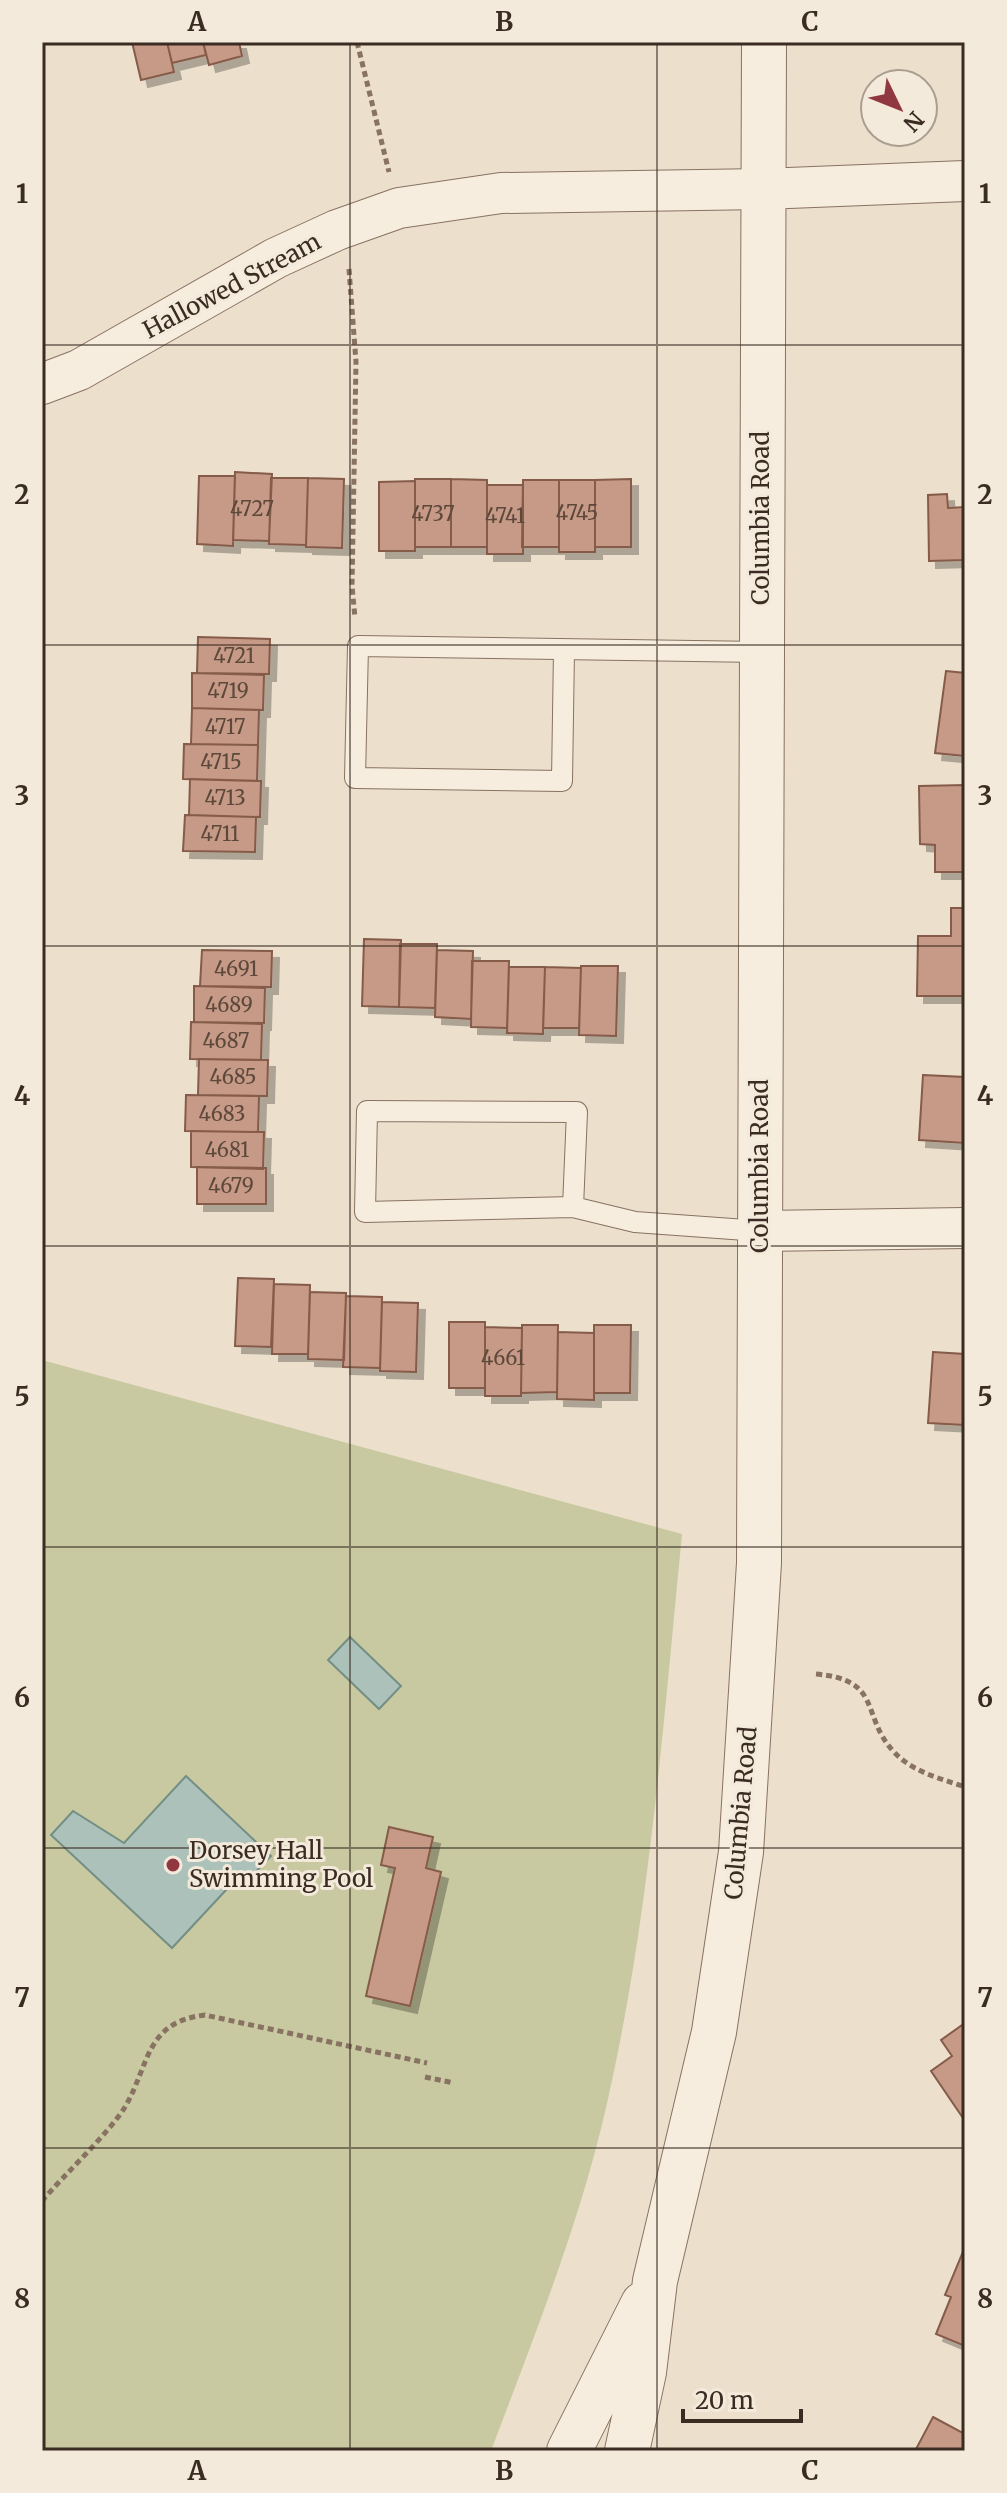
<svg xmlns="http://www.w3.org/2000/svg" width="1007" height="2493" viewBox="0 0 1007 2493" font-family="Merriweather,serif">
  <defs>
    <filter id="shadow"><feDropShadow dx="7" dy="7" stdDeviation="0" flood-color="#0004"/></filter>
  </defs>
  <rect width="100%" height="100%" fill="#ecdfcc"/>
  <!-- green -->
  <path fill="#c8c9a1" d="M 42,1360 L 682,1534 C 663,1726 649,1923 605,2112 C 578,2228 533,2339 491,2451 L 42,2451 Z"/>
  <!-- water -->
  <path fill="#acc1b9" stroke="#738f85" stroke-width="2" d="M 350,1637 L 401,1686 L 379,1709 L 328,1660 Z
    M 186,1776 L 271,1856 L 247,1881 L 240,1875 L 172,1948 L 51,1835 L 73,1811 L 124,1843 Z"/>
  <!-- building -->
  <path fill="#c69a86" stroke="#855b49" stroke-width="2" filter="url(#shadow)" d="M 132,42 L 167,42 L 174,72 L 141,80 Z
    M 167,42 L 203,42 L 206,55 L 172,63 Z
    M 203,42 L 239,42 L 242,56 L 209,65 Z
    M 235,472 L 272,474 L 269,541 L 233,540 Z
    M 199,476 L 235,476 L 233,546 L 197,544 Z
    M 271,478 L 308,478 L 306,545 L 269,544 Z
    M 308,478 L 344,479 L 342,548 L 306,547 Z
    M 415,479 L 451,479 L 451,547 L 415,547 Z
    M 451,479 L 487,480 L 487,547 L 451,547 Z
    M 631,479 L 631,547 L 595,547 L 595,480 Z
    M 523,480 L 559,480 L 559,547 L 522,547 Z
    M 559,480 L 595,480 L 595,552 L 559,552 Z
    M 415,481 L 415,551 L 379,551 L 379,482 Z
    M 487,485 L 523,485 L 523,554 L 487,554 Z
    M 947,494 L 948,508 L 965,507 L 965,560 L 929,561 L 928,495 Z
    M 198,637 L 270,639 L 269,674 L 197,673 Z
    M 946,671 L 965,673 L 965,756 L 935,753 Z
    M 192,673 L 264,675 L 263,710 L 192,708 Z
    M 192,708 L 259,710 L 258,745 L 191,744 Z
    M 184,744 L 258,745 L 257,781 L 183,779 Z
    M 190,779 L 261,781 L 260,817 L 189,815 Z
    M 965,785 L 965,872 L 935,872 L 935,845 L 920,844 L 919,786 Z
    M 185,815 L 256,817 L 255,852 L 183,851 Z
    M 951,908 L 965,908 L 965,996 L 917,996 L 918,936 L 951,936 Z
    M 364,939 L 401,940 L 399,1007 L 362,1006 Z
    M 400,944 L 437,944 L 435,1008 L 399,1007 Z
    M 202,950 L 272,951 L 271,987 L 200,986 Z
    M 437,950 L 473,951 L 471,1019 L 435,1017 Z
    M 472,961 L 509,961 L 507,1028 L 471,1027 Z
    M 581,966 L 618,966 L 616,1036 L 579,1035 Z
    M 509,967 L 545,967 L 543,1034 L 507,1033 Z
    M 545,967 L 581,968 L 579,1028 L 543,1028 Z
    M 194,986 L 265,988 L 264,1023 L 194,1022 Z
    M 191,1022 L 262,1024 L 261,1060 L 190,1059 Z
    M 199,1059 L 268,1060 L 267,1096 L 198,1095 Z
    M 923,1075 L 965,1077 L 965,1143 L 919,1140 Z
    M 186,1095 L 259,1096 L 258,1132 L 185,1131 Z
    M 191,1131 L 264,1132 L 263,1169 L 191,1167 Z
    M 197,1167 L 266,1168 L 266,1204 L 197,1204 Z
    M 238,1278 L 274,1279 L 271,1347 L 235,1346 Z
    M 274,1284 L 310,1285 L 308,1354 L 272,1354 Z
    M 310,1292 L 346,1293 L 344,1360 L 308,1359 Z
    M 346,1296 L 382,1297 L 380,1368 L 343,1367 Z
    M 382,1302 L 418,1303 L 416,1372 L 380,1371 Z
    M 449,1322 L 485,1322 L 485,1388 L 449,1388 Z
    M 522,1325 L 558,1325 L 557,1392 L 521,1393 Z
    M 594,1325 L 631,1325 L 630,1393 L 594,1393 Z
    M 485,1327 L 522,1328 L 521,1396 L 485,1396 Z
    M 558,1332 L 594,1333 L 594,1400 L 557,1399 Z
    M 933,1352 L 965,1354 L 965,1425 L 928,1423 Z
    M 389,1827 L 433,1837 L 426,1868 L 441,1872 L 410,2006 L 366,1996 L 395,1868 L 381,1865 Z
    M 965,2023 L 965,2121 L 931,2071 L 952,2056 L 941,2040 Z
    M 965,2247 L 965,2346 L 936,2334 L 951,2297 L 945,2295 Z
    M 933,2417 L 965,2434 L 965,2451 L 915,2451 Z"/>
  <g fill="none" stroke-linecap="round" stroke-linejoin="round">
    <!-- service casing -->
    <g stroke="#887261" stroke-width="22">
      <path id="service" d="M 564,650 L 562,781 L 355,778 L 358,646 L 761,652
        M 573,1207 L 365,1212 L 367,1111 L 577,1112 L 573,1207 L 635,1222 L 760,1231"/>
    </g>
    <!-- minor casing -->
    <g stroke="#887261" stroke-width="42">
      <path id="minor" d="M 42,384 L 79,370 L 276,258 L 337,230 L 399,208 L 501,193 L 763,189 L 965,181
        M 760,1231 L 965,1228"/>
    </g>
    <!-- tertiary casing -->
    <g stroke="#887261" stroke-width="46">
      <path id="tertiary" d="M 569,2451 L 643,2304
        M 627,2451 L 644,2372 L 655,2281 L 714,2032 L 741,1852 L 759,1563 L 764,42"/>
    </g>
    <!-- path -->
    <path stroke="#887261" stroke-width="5" stroke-dasharray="6 4" stroke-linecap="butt" d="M 357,42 L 389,172
      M 349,269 L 356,362 L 352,586 L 355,618
      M 816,1674 C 883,1680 860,1714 893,1751 C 912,1772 939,1778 965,1787
      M 425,2077 L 454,2083
      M 42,2201 C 64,2175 109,2133 125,2107 C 150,2064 145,2022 205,2015 L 427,2063"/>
    <!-- service -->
    <use href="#service" stroke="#f7eddf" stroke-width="20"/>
    <!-- minor -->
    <use href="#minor" stroke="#f7eddf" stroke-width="40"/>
    <!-- tertiary -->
    <use href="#tertiary" stroke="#f7eddf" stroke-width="44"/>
  </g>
  <!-- grid -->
  <path fill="none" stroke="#3a2c23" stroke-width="2" stroke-opacity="0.55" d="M 350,42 L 350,2451M 657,42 L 657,2451M 42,345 L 965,345M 42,645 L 965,645M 42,946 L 965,946M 42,1246 L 965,1246M 42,1547 L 965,1547M 42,1848 L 965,1848M 42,2148 L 965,2148"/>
  <!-- markers -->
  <circle fill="#913740" stroke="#f4eadb" stroke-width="3" cx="173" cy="1865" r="8"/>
  <g text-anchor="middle" stroke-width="6" stroke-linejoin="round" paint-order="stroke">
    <!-- number labels -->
    <g font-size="20" fill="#5d483c">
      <text x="252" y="516">4727</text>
      <text x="577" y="520">4745</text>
      <text x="433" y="521">4737</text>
      <text x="505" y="523">4741</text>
      <text x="234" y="663">4721</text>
      <text x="228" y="698">4719</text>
      <text x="225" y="734">4717</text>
      <text x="221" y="769">4715</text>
      <text x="225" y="805">4713</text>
      <text x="220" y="841">4711</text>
      <text x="236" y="976">4691</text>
      <text x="229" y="1012">4689</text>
      <text x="226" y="1048">4687</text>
      <text x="233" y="1084">4685</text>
      <text x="222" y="1121">4683</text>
      <text x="227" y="1157">4681</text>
      <text x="231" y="1193">4679</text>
      <text x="503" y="1365">4661</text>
    </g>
    <!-- street labels -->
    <g font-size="24" fill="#3a2c23" stroke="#f4eadb">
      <text transform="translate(232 286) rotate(-28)" y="8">Hallowed Stream</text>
      <text transform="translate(761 518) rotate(-90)" y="8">Columbia Road</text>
      <text transform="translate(760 1166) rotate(-90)" y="8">Columbia Road</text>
      <text transform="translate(741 1813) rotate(-85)" y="8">Columbia Road</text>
    </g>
    <!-- poi labels -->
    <g font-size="24" fill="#3a2c23" stroke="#f4eadb" text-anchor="start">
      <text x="189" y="1859">Dorsey Hall<tspan x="189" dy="28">Swimming Pool</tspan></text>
    </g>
  </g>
  <!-- border -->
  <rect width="1007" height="2493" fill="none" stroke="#f4eadb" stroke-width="88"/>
  <!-- north arrow -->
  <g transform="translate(899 108) rotate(133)"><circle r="38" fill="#f4eadb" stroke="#aa9e91" stroke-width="2"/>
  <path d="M0-6L14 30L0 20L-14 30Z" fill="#913740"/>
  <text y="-12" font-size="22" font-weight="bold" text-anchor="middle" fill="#3a2c23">N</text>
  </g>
  <!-- scale -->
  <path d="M683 2409v12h118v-12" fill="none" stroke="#3a2c23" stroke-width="4"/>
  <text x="695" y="2409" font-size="24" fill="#3a2c23" stroke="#f4eadb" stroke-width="6" paint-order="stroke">20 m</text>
  <rect x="44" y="44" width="919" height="2405" fill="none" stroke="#3a2c23" stroke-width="3"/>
  <g font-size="26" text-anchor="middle" font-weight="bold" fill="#3a2c23">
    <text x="197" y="31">A</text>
    <text x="504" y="31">B</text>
    <text x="810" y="31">C</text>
    <text x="22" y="203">1</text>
    <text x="985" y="203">1</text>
    <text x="22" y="504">2</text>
    <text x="985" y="504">2</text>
    <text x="22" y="805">3</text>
    <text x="985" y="805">3</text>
    <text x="22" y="1105">4</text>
    <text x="985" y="1105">4</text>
    <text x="22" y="1406">5</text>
    <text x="985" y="1406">5</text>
    <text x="22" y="1707">6</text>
    <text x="985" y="1707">6</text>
    <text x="22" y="2007">7</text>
    <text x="985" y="2007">7</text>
    <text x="22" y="2308">8</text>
    <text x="985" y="2308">8</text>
    <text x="197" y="2480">A</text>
    <text x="504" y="2480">B</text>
    <text x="810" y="2480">C</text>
  </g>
</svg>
